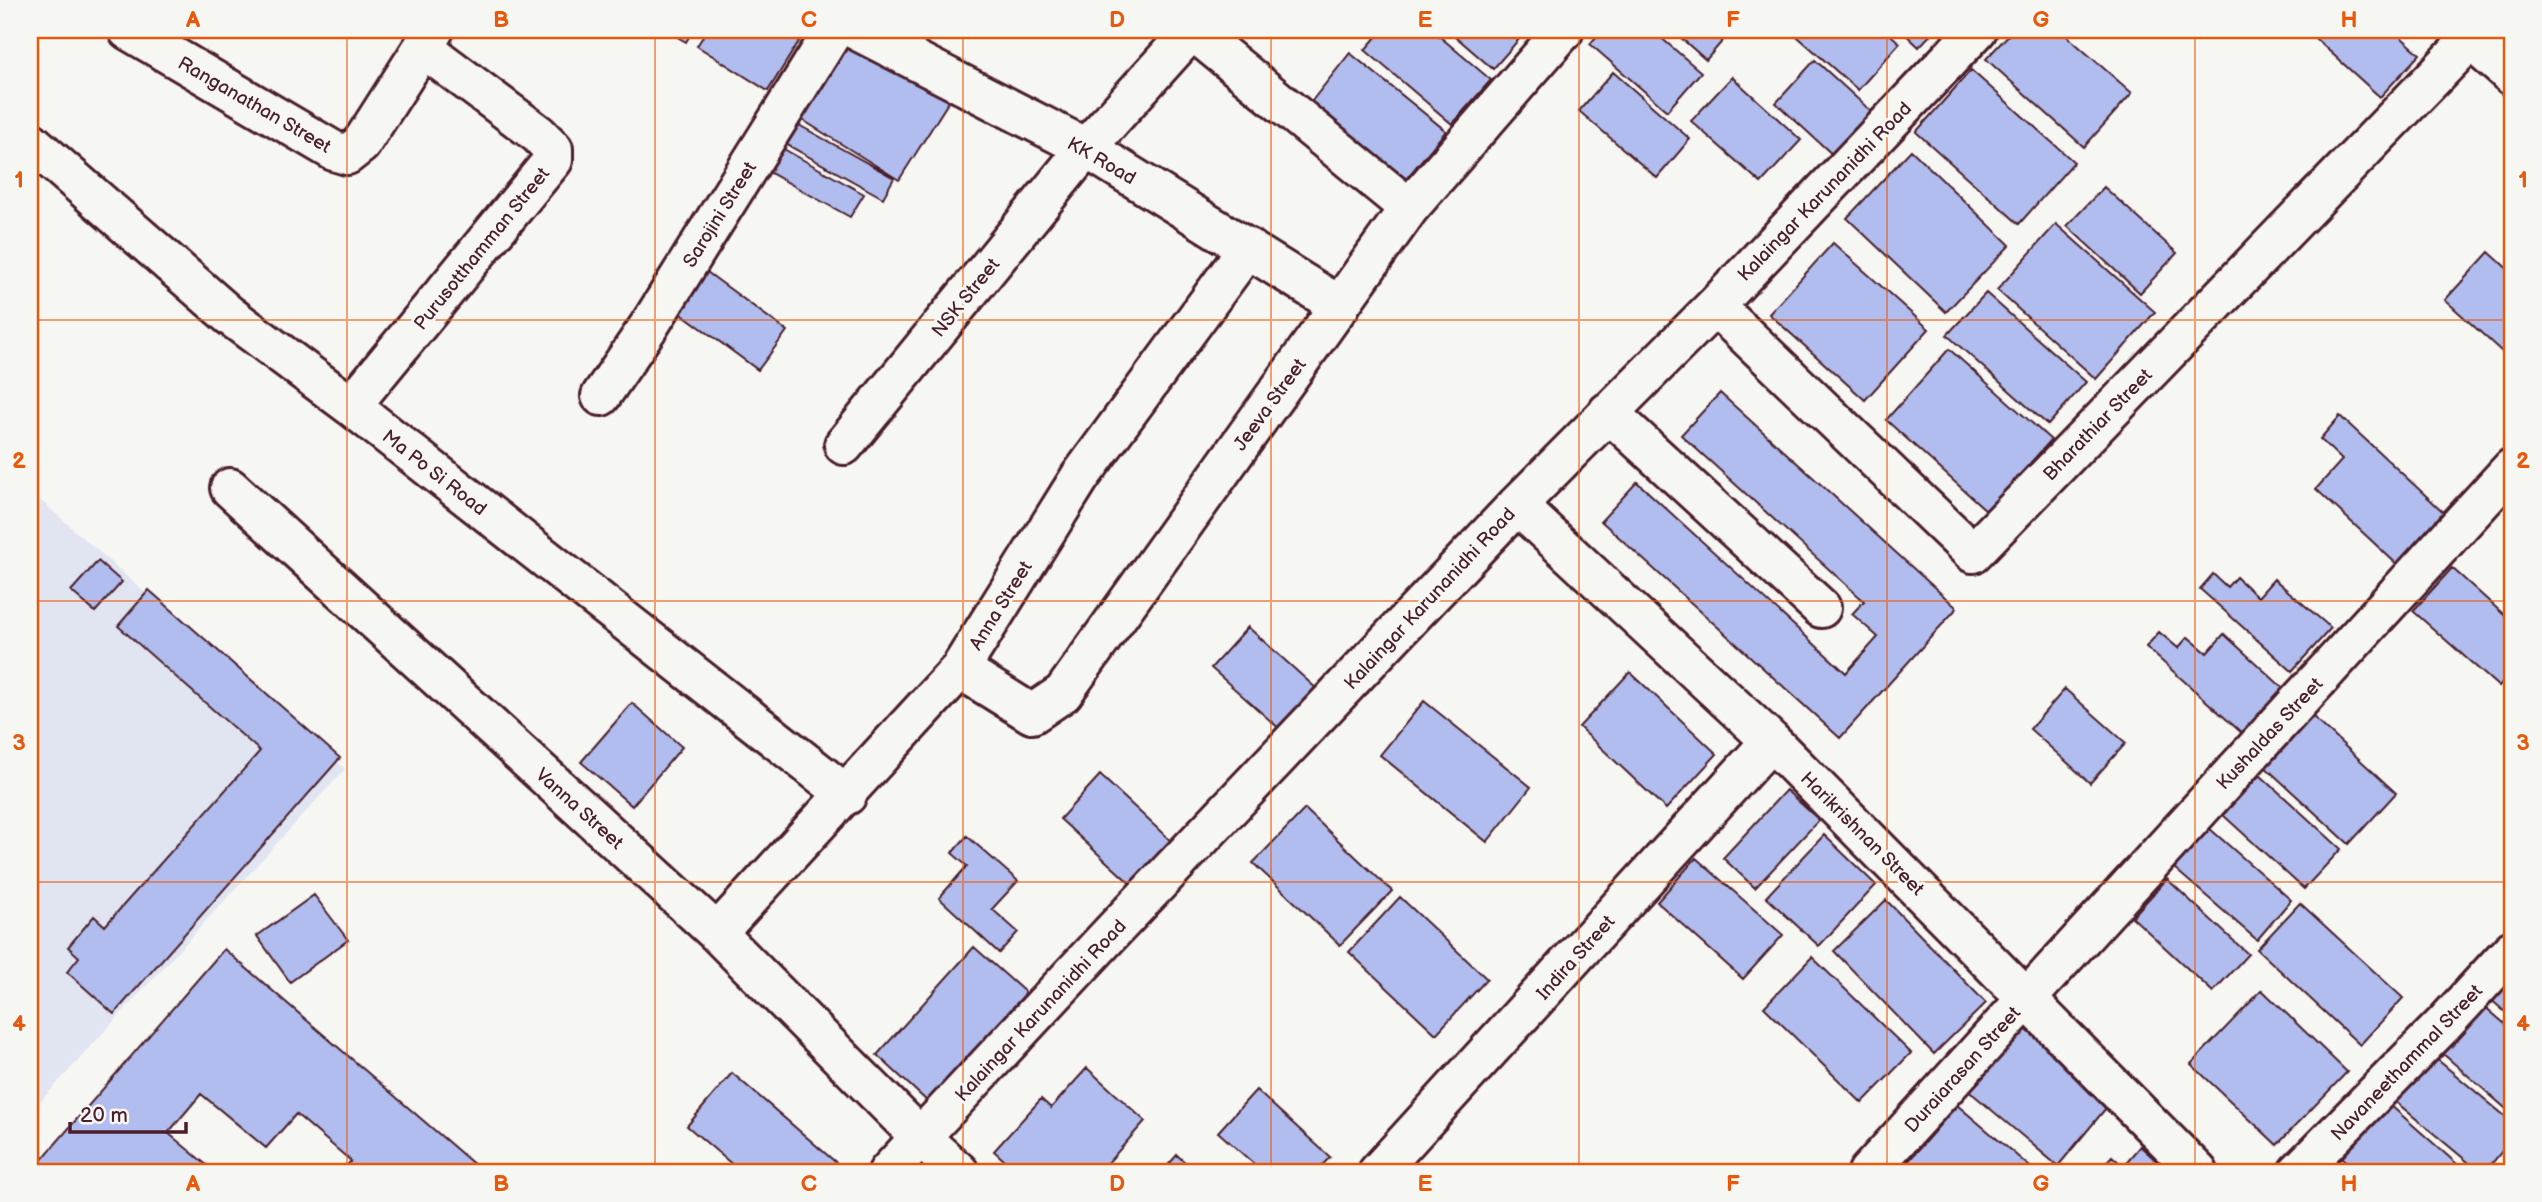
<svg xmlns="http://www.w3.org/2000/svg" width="2542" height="1202" viewBox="0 0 2542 1202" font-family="'Balsamiq Sans',sans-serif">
  <rect width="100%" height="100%" fill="#f6f6f2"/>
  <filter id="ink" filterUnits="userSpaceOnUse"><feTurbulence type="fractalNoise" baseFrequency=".0143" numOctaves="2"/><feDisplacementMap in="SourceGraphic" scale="14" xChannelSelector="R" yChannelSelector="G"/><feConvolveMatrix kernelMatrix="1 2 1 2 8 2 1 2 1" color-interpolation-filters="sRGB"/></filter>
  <g filter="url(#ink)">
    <!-- built -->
    <path fill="#e1e5f1" d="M 30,491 L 345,769 L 30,1113 Z"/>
    <!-- building -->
    <path fill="#b0bdee" stroke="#4a1f2b" stroke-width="2" d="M 671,30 L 693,30 L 686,42 L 669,32 Z
      M 707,30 L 806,30 L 768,91 L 697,46 Z
      M 1382,30 L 1432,30 L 1491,80 L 1452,124 L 1365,50 Z
      M 1448,30 L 1527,30 L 1493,69 Z
      M 1602,30 L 1652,30 L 1701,72 L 1667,111 L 1590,44 Z
      M 1672,30 L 1732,30 L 1706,60 Z
      M 1790,30 L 1885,30 L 1900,43 L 1858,90 Z
      M 1901,30 L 1935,30 L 1919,47 Z
      M 2013,30 L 2060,30 L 2132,93 L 2084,147 L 1986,59 Z
      M 2306,30 L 2393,30 L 2420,54 L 2380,97 Z
      M 842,34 L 949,101 L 899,180 L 793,114 Z
      M 1350,53 L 1446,131 L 1406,179 L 1311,102 Z
      M 1815,60 L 1873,113 L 1834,156 L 1776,103 Z
      M 1971,70 L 2074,162 L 2019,224 L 1916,132 Z
      M 1613,72 L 1690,139 L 1657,178 L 1579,111 Z
      M 1732,77 L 1801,140 L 1761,183 L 1691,121 Z
      M 788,119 L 894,178 L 883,198 L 777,139 Z
      M 773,143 L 864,194 L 850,217 L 760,167 Z
      M 1911,150 L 2010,245 L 1946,312 L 1847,218 Z
      M 2104,187 L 2177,253 L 2140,293 L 2067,226 Z
      M 2056,224 L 2155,312 L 2096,379 L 1997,290 Z
      M 1833,243 L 1929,329 L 1865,400 L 1769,314 Z
      M 2489,252 L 2512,273 L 2512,361 L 2445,300 Z
      M 707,272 L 787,331 L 758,370 L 678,311 Z
      M 1986,293 L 2086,382 L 2048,425 L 1947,335 Z
      M 1949,349 L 2051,440 L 1987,511 L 1886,420 Z
      M 1720,393 L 1957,608 L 1840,738 L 1601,521 L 1637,482 L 1846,673 L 1878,637 L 1852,614 L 1864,601 L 1681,435 Z
      M 2340,416 L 2450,518 L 2402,569 L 2316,489 L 2342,460 L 2320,439 Z
      M 98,561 L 122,582 L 95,612 L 71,591 Z
      M 2452,568 L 2512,622 L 2512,672 L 2499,687 L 2413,611 Z
      M 2213,574 L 2227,587 L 2236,577 L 2258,597 L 2274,579 L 2331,628 L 2292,671 L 2200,589 Z
      M 149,590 L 340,758 L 114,1014 L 67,972 L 79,957 L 68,947 L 94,916 L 105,926 L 260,751 L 118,626 Z
      M 1248,627 L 1318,690 L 1282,731 L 1211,668 Z
      M 2159,632 L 2178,648 L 2188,637 L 2207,653 L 2224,634 L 2283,688 L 2243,734 L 2146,647 Z
      M 1630,672 L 1717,754 L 1666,809 L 1579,727 Z
      M 2065,689 L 2126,743 L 2090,783 L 2030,729 Z
      M 1424,701 L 1531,787 L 1487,842 L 1380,755 Z
      M 632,703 L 682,747 L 632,806 L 581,762 Z
      M 2310,714 L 2396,793 L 2349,844 L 2263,765 Z
      M 1100,775 L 1172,842 L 1132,885 L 1060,819 Z
      M 2260,775 L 2341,849 L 2304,889 L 2223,815 Z
      M 1786,790 L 1819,820 L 1755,888 L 1723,858 Z
      M 1305,809 L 1392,891 L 1340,945 L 1253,863 Z
      M 2209,828 L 2291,900 L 2257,940 L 2174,868 Z
      M 1824,835 L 1876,885 L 1819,946 L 1766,897 Z
      M 967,836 L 1018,881 L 992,909 L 1018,932 L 999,953 L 939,898 L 967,866 L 952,853 Z
      M 1696,858 L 1783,935 L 1743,979 L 1657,902 Z
      M 2167,879 L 2248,954 L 2213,992 L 2132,917 Z
      M 314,895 L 348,940 L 290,982 L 257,936 Z
      M 1400,897 L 1487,979 L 1436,1034 L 1349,952 Z
      M 1886,900 L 1986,1003 L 1934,1054 L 1834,951 Z
      M 2300,903 L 2403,998 L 2360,1045 L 2257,949 Z
      M 974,947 L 1026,993 L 928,1102 L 877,1055 Z
      M 224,949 L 483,1172 L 341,1172 L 351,1161 L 296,1114 L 266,1148 L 201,1094 L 168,1133 L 215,1172 L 31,1172 Z
      M 1812,957 L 1911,1053 L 1862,1103 L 1764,1007 Z
      M 2512,970 L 2512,1018 L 2489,998 Z
      M 2262,990 L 2347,1072 L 2277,1145 L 2191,1064 Z
      M 2484,1006 L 2512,1030 L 2512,1114 L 2442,1053 Z
      M 2023,1027 L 2111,1102 L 2058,1166 L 1969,1091 Z
      M 2433,1056 L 2512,1122 L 2512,1139 L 2485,1172 L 2480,1172 L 2396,1102 Z
      M 1087,1068 L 1145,1121 L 1106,1165 L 1115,1172 L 1017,1172 L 994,1151 L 1041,1099 L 1051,1108 Z
      M 732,1073 L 847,1172 L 741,1172 L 687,1126 Z
      M 1256,1090 L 1330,1157 L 1316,1172 L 1263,1172 L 1218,1132 Z
      M 2389,1104 L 2466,1172 L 2358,1172 L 2342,1158 Z
      M 1957,1105 L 2036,1172 L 1899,1172 Z
      M 2140,1146 L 2169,1172 L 2097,1172 L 2112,1156 L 2123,1166 Z
      M 1177,1155 L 1196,1172 L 1162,1172 Z"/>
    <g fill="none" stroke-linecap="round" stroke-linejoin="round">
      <!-- minor casing -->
      <g stroke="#4a1f2b" stroke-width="44">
        <path id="minor" d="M 128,30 L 334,151 L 347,155 L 361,144 L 434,30
          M 856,30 L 1086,148 L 1340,306
          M 1192,30 L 1409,208
          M 2459,30 L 2512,76
          M 30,141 L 229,315 L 351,406 L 847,795
          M 1715,306 L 1973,553 L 2471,39
          M 601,396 L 649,326 L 834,30
          M 351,406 L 553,160 L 553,149 L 538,134 L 423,48
          M 1608,412 L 1821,608
          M 844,445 L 1086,148 L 1192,30
          M 230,488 L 717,933 L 920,1137 L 959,1172
          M 1517,505 L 1771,741 L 2198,1172
          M 960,669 L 1032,714 L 1063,693 L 1409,208 L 1564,30
          M 717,933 L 960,669 L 1080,477 L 1248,248
          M 888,1172 L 1111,933 L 1517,505 L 1715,306 L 1977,30
          M 1378,1172 L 1771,741
          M 1868,1172 L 2512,468
          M 2298,1172 L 2444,1024 L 2512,950"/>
      </g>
      <!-- minor -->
      <use href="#minor" stroke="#f6f6f2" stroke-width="38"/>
    </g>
  </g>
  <!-- grid -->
  <path fill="none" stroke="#e8590c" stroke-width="2" stroke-opacity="0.55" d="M 347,30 L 347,1172M 655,30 L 655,1172M 963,30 L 963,1172M 1271,30 L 1271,1172M 1579,30 L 1579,1172M 1887,30 L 1887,1172M 2195,30 L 2195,1172M 30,320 L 2512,320M 30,601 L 2512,601M 30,882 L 2512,882"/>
  <g text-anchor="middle" stroke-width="6" stroke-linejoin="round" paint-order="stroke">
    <!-- street labels -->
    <g font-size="19" fill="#4a1f2b" stroke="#f6f6f2">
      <text transform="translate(255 104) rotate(30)" y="7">Ranganathan Street</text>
      <text transform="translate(1102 160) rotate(30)" y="7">KK Road</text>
      <text transform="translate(1824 191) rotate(-46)" y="7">Kalaingar Karunanidhi Road</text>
      <text transform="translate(719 214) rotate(-58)" y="7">Sarojini Street</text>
      <text transform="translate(481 248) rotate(-51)" y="7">Purusotthamman Street</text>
      <text transform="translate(965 297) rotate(-51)" y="7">NSK Street</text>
      <text transform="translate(1269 404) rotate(-54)" y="7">Jeeva Street</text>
      <text transform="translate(2097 424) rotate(-46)" y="7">Bharathiar Street</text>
      <text transform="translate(435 472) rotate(38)" y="7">Ma Po Si Road</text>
      <text transform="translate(1429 598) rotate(-47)" y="7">Kalaingar Karunanidhi Road</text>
      <text transform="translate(1000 605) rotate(-58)" y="7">Anna Street</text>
      <text transform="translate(2269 733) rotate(-47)" y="7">Kushaldas Street</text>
      <text transform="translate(580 808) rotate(42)" y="7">Vanna Street</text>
      <text transform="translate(1863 833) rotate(45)" y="7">Harikrishnan Street</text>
      <text transform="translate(1575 957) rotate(-48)" y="7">Indira Street</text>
      <text transform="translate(1040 1010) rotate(-47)" y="7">Kalaingar Karunanidhi Road</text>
      <text transform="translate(2406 1062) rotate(-46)" y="7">Navaneethammal Street</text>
      <text transform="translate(1962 1069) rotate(-48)" y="7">Duraiarasan Street</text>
    </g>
  </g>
  <!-- margin -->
  <rect width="2542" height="1202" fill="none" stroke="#f6f6f2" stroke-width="77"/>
  <!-- scale -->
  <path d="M70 1122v10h116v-10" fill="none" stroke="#4a1f2b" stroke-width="3.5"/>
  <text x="80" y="1122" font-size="21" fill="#4a1f2b" stroke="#f6f6f2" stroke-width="5" paint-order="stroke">20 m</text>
  <rect x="38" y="38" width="2466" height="1126" fill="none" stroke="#e8590c" stroke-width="2.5"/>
  <g font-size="23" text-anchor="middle" font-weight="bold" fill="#e8590c">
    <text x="193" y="27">A</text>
    <text x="501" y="27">B</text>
    <text x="809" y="27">C</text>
    <text x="1117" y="27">D</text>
    <text x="1425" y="27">E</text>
    <text x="1733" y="27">F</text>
    <text x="2041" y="27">G</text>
    <text x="2349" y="27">H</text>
    <text x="19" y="187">1</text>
    <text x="2523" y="187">1</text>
    <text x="19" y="468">2</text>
    <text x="2523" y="468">2</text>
    <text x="19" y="750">3</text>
    <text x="2523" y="750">3</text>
    <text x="19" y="1031">4</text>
    <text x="2523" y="1031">4</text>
    <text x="193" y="1191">A</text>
    <text x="501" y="1191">B</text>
    <text x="809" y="1191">C</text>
    <text x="1117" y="1191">D</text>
    <text x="1425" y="1191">E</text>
    <text x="1733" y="1191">F</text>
    <text x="2041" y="1191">G</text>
    <text x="2349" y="1191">H</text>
  </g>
</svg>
